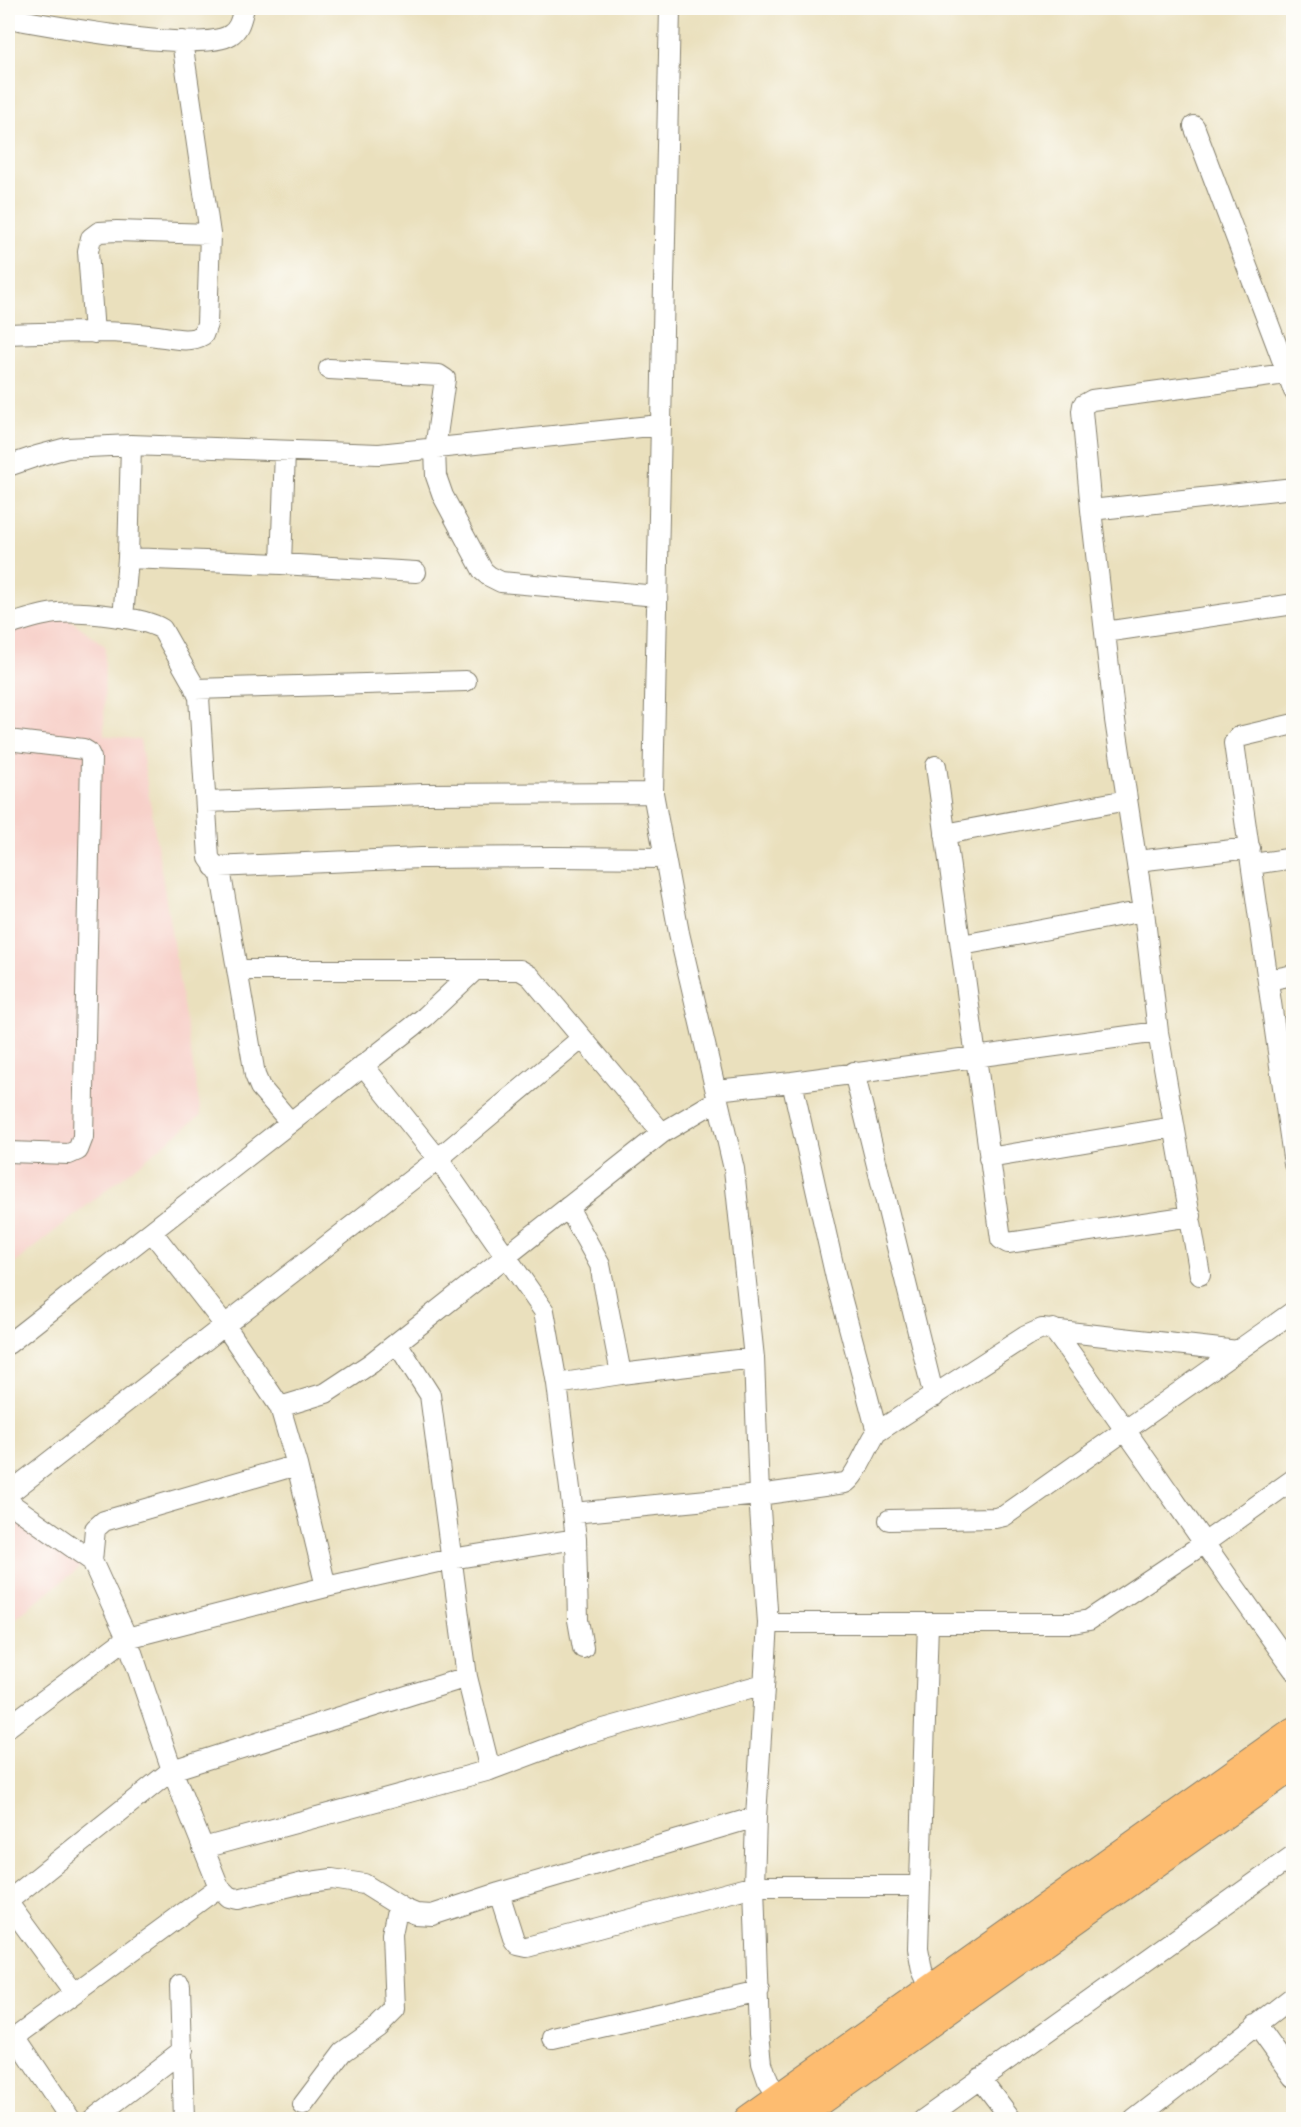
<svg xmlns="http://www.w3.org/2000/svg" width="1301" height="2127" viewBox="0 0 1301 2127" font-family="'Libre Caslon Text',serif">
  <rect width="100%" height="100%" fill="#fdfcf7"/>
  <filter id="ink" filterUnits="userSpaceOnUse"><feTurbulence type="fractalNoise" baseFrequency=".0167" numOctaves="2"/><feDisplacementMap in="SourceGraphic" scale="12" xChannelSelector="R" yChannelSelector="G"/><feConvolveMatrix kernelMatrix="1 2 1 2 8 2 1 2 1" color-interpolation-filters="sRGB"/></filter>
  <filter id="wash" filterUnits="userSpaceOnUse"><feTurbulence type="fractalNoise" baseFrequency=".008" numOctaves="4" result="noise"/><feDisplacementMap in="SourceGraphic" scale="24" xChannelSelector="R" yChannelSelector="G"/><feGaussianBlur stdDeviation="1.35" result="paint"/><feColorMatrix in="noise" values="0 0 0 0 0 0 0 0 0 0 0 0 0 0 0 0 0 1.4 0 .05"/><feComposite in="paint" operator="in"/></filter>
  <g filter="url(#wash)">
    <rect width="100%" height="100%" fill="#eae0bd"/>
    <!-- built -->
    <path fill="#f7d0c9" d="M 63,614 L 105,646 L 104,735 L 140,740 L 201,1115 L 8,1268 L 8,628 Z
      M 8,1511 L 86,1563 L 8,1623 Z"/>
  </g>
  <g filter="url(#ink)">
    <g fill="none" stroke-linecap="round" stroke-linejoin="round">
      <!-- minor casing -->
      <g stroke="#837e6c" stroke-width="22">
        <path id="minor" d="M 670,8 L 653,793 L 679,933 L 734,1169 L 754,1358 L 759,1495 L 768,1623 L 756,1817 L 754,1886 L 759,2034 L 762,2063 L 768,2081 L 786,2108
          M 8,18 C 48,25 199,54 230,35 C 240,29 241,18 244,8
          M 1194,126 L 1294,391
          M 94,333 L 88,251 L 91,238 L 99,232 L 117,231 L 210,234
          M 8,334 C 57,333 108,329 157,336 C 172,338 190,343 203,335 L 207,324 L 210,234 L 182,41
          M 329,369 L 439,375 L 445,379 L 435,449 L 436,476 L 443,496 L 483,571 L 489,576 L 501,582 L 657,596
          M 8,466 L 37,456 L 67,448 L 131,445 L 379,454 L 660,425
          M 1091,510 L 1294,488
          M 128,558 L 281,564 L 416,572
          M 281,564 L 285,451
          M 123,618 L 128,558 L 131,445
          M 8,625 C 23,621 41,614 57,613 C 80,611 143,617 162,629 L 192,682 L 199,697 L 209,858 L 221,875 L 255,1075 L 260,1087 L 290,1122
          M 1105,632 L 1294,604
          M 195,689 L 466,681
          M 1294,724 L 1243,736 L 1238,737 L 1234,743 L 1294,1164
          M 8,740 L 83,749 L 88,752 L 91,758 L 83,1137 L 78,1150 L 69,1154 L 8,1152
          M 936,766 L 1001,1239 L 1008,1243 L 1191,1216
          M 206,802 L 424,794 L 653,793
          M 945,834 L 1127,800
          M 1137,861 L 1250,848
          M 1253,864 L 1294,858
          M 214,867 L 421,858 L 553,857 L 665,858
          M 962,945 L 1144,911
          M 237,970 L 520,970 L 530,976 L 662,1133
          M 1268,980 L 1294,975
          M 363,1065 L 438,1159 L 544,1311 L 557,1384 L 573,1513 L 576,1539 L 578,1620 L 583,1648
          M 854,1072 L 934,1397
          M 792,1082 L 836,1278 L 877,1432
          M 716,1090 L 792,1082 L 1158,1032
          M 989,1158 L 1174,1127
          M 568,1207 L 600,1265 L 621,1374
          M 152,1232 L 224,1324 L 280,1407 L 297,1465 L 326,1587
          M 1200,1275 L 1158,1032 L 1144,911 L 1115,720 L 1091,510 L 1082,411 L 1083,405 L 1092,400 L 1286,374 L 1294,370
          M 1053,1329 C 1135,1441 1212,1557 1294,1670
          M 397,1343 L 430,1395 L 467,1677 L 490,1770
          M 8,1344 L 425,1017 L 475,970
          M 557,1384 L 621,1374 L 754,1358
          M 280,1407 L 326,1393 L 370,1364 L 662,1133 L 718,1100
          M 297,1465 L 104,1521 L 95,1529 L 92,1561 L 127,1638 L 172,1770 L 219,1887 L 229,1897 L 238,1899 L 303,1883 L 332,1879 L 364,1884 L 404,1909 L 416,1914 L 432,1915 L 499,1893 L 756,1817
          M 8,1494 L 433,1163 L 581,1039
          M 8,1502 L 92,1561
          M 573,1513 L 759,1495 L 845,1483 C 856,1478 868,1444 877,1432 L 1026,1336 L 1042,1329 L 1238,1351
          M 889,1520 L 995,1518 L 1004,1516 L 1294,1311
          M 768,1623 L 1073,1623 L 1089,1620 L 1203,1544 L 1294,1479
          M 928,1623 L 918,1948 L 922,1970 L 931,1990
          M 8,1727 L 127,1638 L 326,1587 L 451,1559 L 576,1539
          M 203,1848 L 490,1770 L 586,1734 L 764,1684
          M 499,1893 L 514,1940 L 518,1945 L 527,1947 L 754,1886 L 920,1886
          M 8,1901 L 172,1770 L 467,1677
          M 8,1903 L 74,1993
          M 180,1985 L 184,2120
          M 1256,2024 L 1294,2077
          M 15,2036 L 71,2120
          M 553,2038 L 759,1991
          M 8,2042 L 219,1887
          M 980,2078 L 1012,2120
          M 303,2105 L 343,2052 L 378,2027 L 395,2010 L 392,1934 L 398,1905
          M 92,2120 L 183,2050
          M 923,2120 L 1294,1855
          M 1134,2120 L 1294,1996"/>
      </g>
      <!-- highway casing -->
      <g stroke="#837e6c" stroke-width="32">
        <path id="highway" d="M 749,2120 L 1294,1732
          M 791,2120 L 1294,1764"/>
      </g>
      <!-- minor -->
      <use href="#minor" stroke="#fff" stroke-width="20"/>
      <!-- highway -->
      <use href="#highway" stroke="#fdbc70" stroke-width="30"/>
    </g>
  </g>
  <!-- margin -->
  <rect width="1301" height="2127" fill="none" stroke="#fdfcf7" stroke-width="30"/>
</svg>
